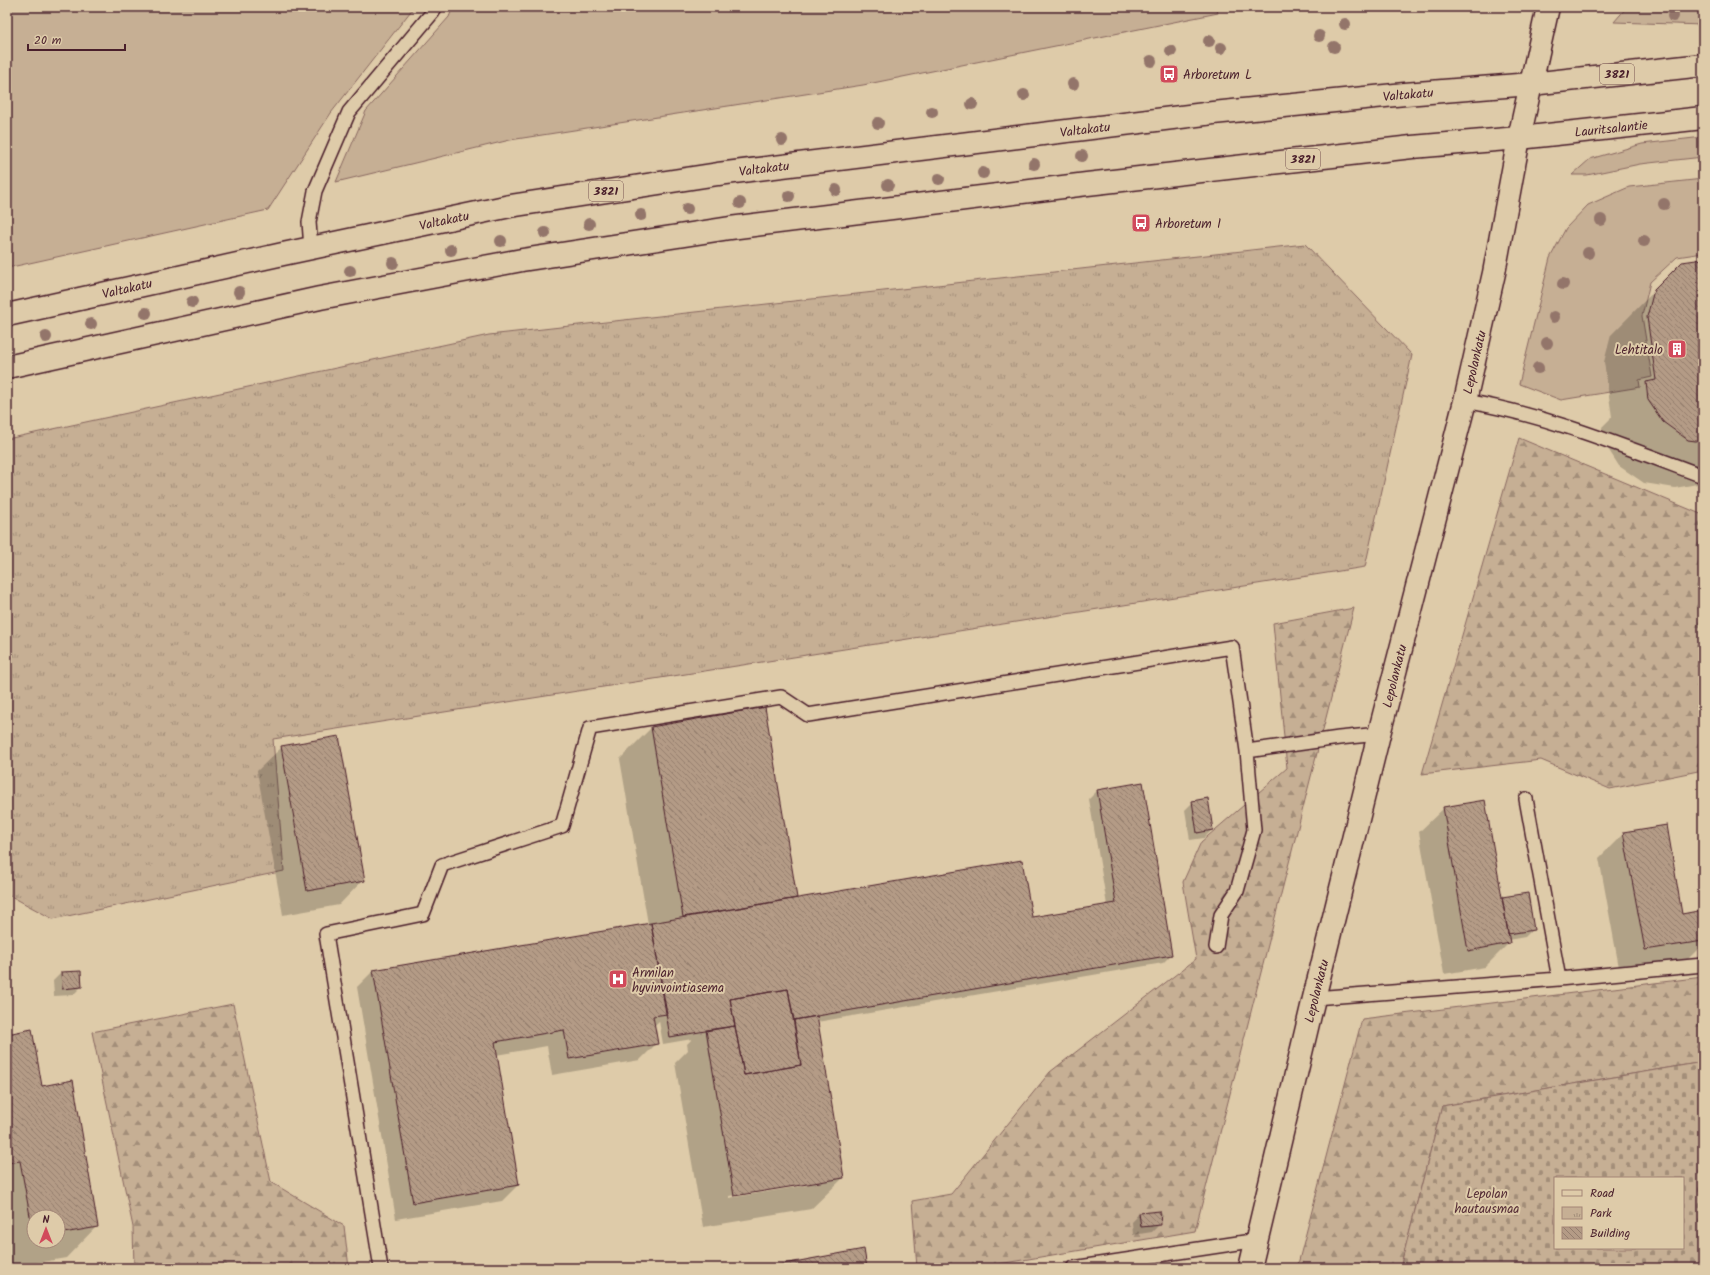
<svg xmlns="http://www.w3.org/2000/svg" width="1710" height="1275" viewBox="0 0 1710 1275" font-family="Kalam,sans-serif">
  <defs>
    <pattern id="forest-firs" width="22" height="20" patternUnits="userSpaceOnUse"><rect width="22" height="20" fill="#c6af94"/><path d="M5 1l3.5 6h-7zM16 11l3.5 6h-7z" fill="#a38e79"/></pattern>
    <pattern id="cemetery-stones" width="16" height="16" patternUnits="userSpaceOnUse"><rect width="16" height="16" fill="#c6af94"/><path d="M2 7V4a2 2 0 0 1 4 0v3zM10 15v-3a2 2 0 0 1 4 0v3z" fill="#a38e79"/></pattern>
    <pattern id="park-tufts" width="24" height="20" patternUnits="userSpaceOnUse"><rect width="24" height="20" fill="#c6af94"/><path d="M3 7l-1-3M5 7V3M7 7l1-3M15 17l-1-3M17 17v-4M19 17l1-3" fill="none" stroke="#a38e79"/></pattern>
    <pattern id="building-back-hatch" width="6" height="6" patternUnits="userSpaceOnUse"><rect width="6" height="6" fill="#b49b86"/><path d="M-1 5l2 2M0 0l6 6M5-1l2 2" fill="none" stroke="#947e6e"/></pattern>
  </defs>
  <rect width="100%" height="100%" fill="#decba9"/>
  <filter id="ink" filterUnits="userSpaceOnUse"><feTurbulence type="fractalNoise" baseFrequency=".025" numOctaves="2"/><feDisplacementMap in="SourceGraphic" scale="8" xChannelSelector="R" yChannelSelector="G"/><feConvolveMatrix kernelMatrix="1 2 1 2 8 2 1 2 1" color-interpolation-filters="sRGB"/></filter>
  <g filter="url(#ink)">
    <!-- grass -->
    <path fill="#c6af94" stroke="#886760" d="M 7,7 L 414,7 L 331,113 L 268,210 L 7,268 Z
      M 453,7 L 1216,7 L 1218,13 L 863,85 L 510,140 L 336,182 L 366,111 L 449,17 Z
      M 1627,7 L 1703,7 L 1703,25 L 1614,22 Z
      M 1703,137 L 1703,157 L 1640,164 L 1587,175 L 1572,175 L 1590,159 L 1642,144 Z
      M 1703,179 L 1703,253 L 1677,257 L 1650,282 L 1642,316 L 1652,377 L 1639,380 L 1640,387 L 1561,400 L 1519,384 L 1550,258 L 1566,228 L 1588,205 L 1629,187 Z"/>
    <!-- forest -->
    <path fill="url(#forest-firs)" stroke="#886760" d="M 1519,438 L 1703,515 L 1703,770 L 1610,789 L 1541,760 L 1422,774 Z
      M 1354,608 L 1195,1231 L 975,1268 L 917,1268 L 912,1201 L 951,1194 L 1050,1072 L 1196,959 L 1183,882 L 1201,842 L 1287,768 L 1273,623 Z
      M 1703,977 L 1703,1062 L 1442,1106 L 1400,1268 L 1297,1268 L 1362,1019 Z
      M 233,1004 L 271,1182 L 344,1226 L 349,1268 L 134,1268 L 133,1227 L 92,1032 Z"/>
    <!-- cemetery -->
    <path fill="url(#cemetery-stones)" stroke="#886760" fill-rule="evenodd" d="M 1703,1062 L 1703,1268 L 1400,1268 L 1442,1106 ZM 1555,1178 L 1683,1178 L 1683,1248 L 1555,1248 Z"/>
    <!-- park -->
    <path fill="url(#park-tufts)" stroke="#886760" d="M 1305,244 L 1412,355 L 1365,567 L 273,739 L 284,871 L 53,919 L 7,894 L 7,439 L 489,335 Z"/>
    <!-- shadow -->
    <path fill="#0003" fill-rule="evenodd" d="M 1703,260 L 1703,483 L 1675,488 L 1644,483 L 1619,466 L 1605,444 L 1602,427 L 1612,417 L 1604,362 L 1611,335 L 1682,263 Z
      M 764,709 L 796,899 L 1031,918 L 1107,905 L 1089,799 L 1097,791 L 1171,955 L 1163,963 L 817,1022 L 843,1178 L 811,1209 L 703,1227 L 675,1063 L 688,1050 L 687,1044 L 692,1039 L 663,1044 L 659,1021 L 654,1026 L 657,1043 L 640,1060 L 552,1075 L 547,1046 L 496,1055 L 518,1185 L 502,1201 L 396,1219 L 357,987 L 374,970 L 648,924 L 620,759 L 651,728 ZM 808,1183 L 808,1185 L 729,1198 L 729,1196 Z
      M 282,747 L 363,880 L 339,905 L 283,915 L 257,771 Z
      M 1193,802 L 1212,830 L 1204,838 L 1190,840 L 1185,810 Z
      M 1444,808 L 1501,899 L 1527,894 L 1533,929 L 1525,937 L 1508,940 L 1509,943 L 1485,967 L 1444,974 L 1419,832 Z
      M 1624,833 L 1681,915 L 1703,916 L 1703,944 L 1683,964 L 1620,973 L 1599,858 Z
      M 80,972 L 81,987 L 73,995 L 54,996 L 53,981 L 61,973 Z
      M 7,1035 L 41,1087 L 97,1226 L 66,1258 L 7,1268 ZM 34,1217 L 58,1217 L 58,1241 L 34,1241 Z
      M 1140,1214 L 1160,1224 L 1152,1232 L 1133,1235 L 1132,1222 Z"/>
    <!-- building -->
    <path fill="url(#building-back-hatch)" stroke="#4a1f2b" d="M 1703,259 L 1703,442 L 1688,440 L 1663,422 L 1648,400 L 1646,382 L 1656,380 L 1647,317 L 1654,290 L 1682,262 Z
      M 765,707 L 797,898 L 683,917 L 651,727 Z
      M 339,736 L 365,881 L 307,891 L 281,746 Z
      M 1143,782 L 1172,955 L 794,1020 L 788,989 L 730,999 L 735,1026 L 670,1037 L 651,923 L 1022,860 L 1032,917 L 1116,903 L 1097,790 Z
      M 1208,798 L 1213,830 L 1197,833 L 1192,801 Z
      M 1485,800 L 1510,943 L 1468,951 L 1443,807 Z
      M 1667,825 L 1682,914 L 1703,910 L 1703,941 L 1645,950 L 1623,832 Z
      M 1528,893 L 1534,930 L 1508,934 L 1502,897 Z
      M 651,923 L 667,1014 L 653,1016 L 658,1044 L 569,1059 L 564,1030 L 495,1042 L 519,1185 L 413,1203 L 373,970 Z
      M 81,971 L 82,987 L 62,989 L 61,972 Z
      M 788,989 L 801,1065 L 744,1075 L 730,999 Z
      M 817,1016 L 844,1178 L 734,1196 L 706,1030 L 735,1026 L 744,1075 L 801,1065 L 794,1020 Z
      M 32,1029 L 42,1086 L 73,1080 L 98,1227 L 58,1234 L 58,1217 L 34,1217 L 34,1238 L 20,1161 L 7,1163 L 7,1034 Z
      M 1160,1211 L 1161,1225 L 1141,1227 L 1139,1213 Z
      M 864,1249 L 867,1268 L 762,1268 Z"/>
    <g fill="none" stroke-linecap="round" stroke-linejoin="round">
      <!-- service casing -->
      <g stroke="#4a1f2b" stroke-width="16">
        <path id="service" d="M 311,248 L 309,222 L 315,191 L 349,112 L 433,12 L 435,7
          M 1465,401 C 1547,415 1625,447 1703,476
          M 1526,799 L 1559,979
          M 1216,947 L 1221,915 L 1237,891 L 1254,830 L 1247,751
          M 1314,998 L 1559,979 L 1703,965
          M 381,1268 L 326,934 L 423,914 L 442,865 L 562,826 L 590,728 L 781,697 L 808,715 L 1232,647 L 1247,751 L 1339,738 L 1379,734
          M 1073,1268 L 1258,1240"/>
      </g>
      <!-- tertiary casing -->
      <g stroke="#4a1f2b" stroke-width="25">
        <path id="tertiary" d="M 1531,84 L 1548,7"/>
      </g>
      <!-- secondary casing -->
      <g stroke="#4a1f2b" stroke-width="25">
        <path id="secondary" d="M 1250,1268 L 1314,998 L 1379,734 L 1465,401 L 1494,273 L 1519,138 L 1531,84"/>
      </g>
      <!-- primary casing -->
      <g stroke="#4a1f2b" stroke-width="25">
        <path id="primary" d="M 7,315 L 283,254 L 510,206 L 718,174 L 1213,113 L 1405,94 L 1531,84 L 1703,65
          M 7,367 L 320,298 L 522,260 L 730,228 L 1087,184 L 1412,147 L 1519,138 L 1703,118"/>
      </g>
      <!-- service -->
      <use href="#service" stroke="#decba9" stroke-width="13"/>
      <!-- tertiary -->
      <use href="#tertiary" stroke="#decba9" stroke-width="22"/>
      <!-- secondary -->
      <use href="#secondary" stroke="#decba9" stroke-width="22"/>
      <!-- primary -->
      <use href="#primary" stroke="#decba9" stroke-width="22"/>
    </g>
    <!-- trees -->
    <g fill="#93746a">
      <circle cx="1673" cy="16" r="6"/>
      <circle cx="1345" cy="24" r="6"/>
      <circle cx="1319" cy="36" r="6"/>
      <circle cx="1209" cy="41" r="6"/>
      <circle cx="1334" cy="47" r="6"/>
      <circle cx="1221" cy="48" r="6"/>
      <circle cx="1171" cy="51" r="6"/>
      <circle cx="1151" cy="61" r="6"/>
      <circle cx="1073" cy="84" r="6"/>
      <circle cx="1024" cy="95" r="6"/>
      <circle cx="972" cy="104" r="6"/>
      <circle cx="932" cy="112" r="6"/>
      <circle cx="878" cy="123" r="6"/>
      <circle cx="782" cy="140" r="6"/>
      <circle cx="1082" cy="156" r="6"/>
      <circle cx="1034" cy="164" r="6"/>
      <circle cx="983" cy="173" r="6"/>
      <circle cx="939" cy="179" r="6"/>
      <circle cx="888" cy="185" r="6"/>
      <circle cx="836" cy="190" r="6"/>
      <circle cx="789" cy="196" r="6"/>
      <circle cx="740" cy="203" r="6"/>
      <circle cx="1664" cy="204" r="6"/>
      <circle cx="687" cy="209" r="6"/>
      <circle cx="641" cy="215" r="6"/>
      <circle cx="1601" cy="220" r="6"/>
      <circle cx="589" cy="224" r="6"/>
      <circle cx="545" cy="233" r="6"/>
      <circle cx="501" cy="241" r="6"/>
      <circle cx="1644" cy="241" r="6"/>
      <circle cx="451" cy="250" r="6"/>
      <circle cx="1588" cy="253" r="6"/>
      <circle cx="393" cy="263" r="6"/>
      <circle cx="350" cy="271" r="6"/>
      <circle cx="1563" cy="284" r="6"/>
      <circle cx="239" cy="292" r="6"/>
      <circle cx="192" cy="302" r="6"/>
      <circle cx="146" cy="313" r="6"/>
      <circle cx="1554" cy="317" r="6"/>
      <circle cx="91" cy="324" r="6"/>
      <circle cx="46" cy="337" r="6"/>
      <circle cx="1547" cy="343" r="6"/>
      <circle cx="1538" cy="368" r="6"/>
    </g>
  </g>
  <!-- icons -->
  <defs>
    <g id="bus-square" transform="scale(1)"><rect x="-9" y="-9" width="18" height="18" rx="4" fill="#d1495b" stroke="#decba9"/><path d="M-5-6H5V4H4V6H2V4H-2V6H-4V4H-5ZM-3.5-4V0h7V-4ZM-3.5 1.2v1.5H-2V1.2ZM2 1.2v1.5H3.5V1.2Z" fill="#fff"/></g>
    <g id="building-square" transform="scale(1)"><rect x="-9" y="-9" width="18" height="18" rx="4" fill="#d1495b" stroke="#decba9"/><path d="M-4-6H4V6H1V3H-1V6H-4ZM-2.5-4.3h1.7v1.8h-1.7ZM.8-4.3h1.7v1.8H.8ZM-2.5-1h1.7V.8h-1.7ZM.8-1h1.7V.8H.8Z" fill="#fff"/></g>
    <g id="hospital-square" transform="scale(1)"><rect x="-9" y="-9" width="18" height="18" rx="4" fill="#d1495b" stroke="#decba9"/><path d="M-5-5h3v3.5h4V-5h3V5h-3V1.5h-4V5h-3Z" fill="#fff"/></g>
  </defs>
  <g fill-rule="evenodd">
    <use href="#bus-square" x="1169" y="74"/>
    <use href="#bus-square" x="1141" y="223"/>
    <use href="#building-square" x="1677" y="349"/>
    <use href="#hospital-square" x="618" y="979"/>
  </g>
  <g text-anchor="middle" stroke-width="4" stroke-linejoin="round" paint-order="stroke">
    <!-- shield labels -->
    <g fill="#decba9" stroke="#765351" stroke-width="1">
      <rect x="1600" y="64" width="34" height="20" rx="3"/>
      <rect x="1286" y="149" width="34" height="20" rx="3"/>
      <rect x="589" y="181" width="34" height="20" rx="3"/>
    </g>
    <g font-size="12" font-weight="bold" fill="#4a1f2b">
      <text x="1617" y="78">3821</text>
      <text x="1303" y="163">3821</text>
      <text x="606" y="195">3821</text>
    </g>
    <!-- poi labels -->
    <g font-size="13" fill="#4a1f2b" stroke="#decba9" text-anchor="start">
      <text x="1183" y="79">Arboretum L</text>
      <text x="1155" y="228">Arboretum I</text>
      <text x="1663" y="354" text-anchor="end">Lehtitalo</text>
      <text x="632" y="977">Armilan<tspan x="632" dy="15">hyvinvointiasema</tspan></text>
    </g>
    <!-- street labels -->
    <g font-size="13" fill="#4a1f2b" stroke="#decba9">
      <text transform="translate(1408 94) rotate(-5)" y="5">Valtakatu</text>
      <text transform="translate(1611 128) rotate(-6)" y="5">Lauritsalantie</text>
      <text transform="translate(1085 129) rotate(-7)" y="5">Valtakatu</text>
      <text transform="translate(764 168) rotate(-7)" y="5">Valtakatu</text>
      <text transform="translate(444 220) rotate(-12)" y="5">Valtakatu</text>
      <text transform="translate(127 288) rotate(-13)" y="5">Valtakatu</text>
      <text transform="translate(1474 362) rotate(-77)" y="5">Lepolankatu</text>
      <text transform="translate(1394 676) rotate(-76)" y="5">Lepolankatu</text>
      <text transform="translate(1316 991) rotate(-76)" y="5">Lepolankatu</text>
    </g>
    <!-- park labels -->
    <g font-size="13" fill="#562d36" stroke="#decba9">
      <text x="1487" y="1198">Lepolan<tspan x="1487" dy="15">hautausmaa</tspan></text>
    </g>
  </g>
  <!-- margin -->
  <rect width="1710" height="1275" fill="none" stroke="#decba9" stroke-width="24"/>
  <rect x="12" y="12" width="1686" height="1251" fill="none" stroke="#4a1f2b" stroke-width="1.5" filter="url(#ink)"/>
  <!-- legend -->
  <rect x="1554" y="1177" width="130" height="72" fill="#decba9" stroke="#a38677"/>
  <rect x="1562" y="1190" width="20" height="6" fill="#decba9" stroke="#a38677"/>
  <text x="1590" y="1197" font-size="12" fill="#4a1f2b">Road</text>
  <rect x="1562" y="1207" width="20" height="12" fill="url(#park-tufts)" stroke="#a38677"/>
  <text x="1590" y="1217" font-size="12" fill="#4a1f2b">Park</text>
  <rect x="1562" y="1227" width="20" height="12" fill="url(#building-back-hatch)" stroke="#a38677"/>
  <text x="1590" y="1237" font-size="12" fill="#4a1f2b">Building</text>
  <!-- north arrow -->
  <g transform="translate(46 1229)"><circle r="19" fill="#decba9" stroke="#a38677"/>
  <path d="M0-3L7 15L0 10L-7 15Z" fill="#d1495b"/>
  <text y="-6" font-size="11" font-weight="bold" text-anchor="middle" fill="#4a1f2b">N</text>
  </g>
  <!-- scale -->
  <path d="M28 44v6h97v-6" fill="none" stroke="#4a1f2b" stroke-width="2"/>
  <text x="34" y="44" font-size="12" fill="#4a1f2b" stroke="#decba9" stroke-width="3" paint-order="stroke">20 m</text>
</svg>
